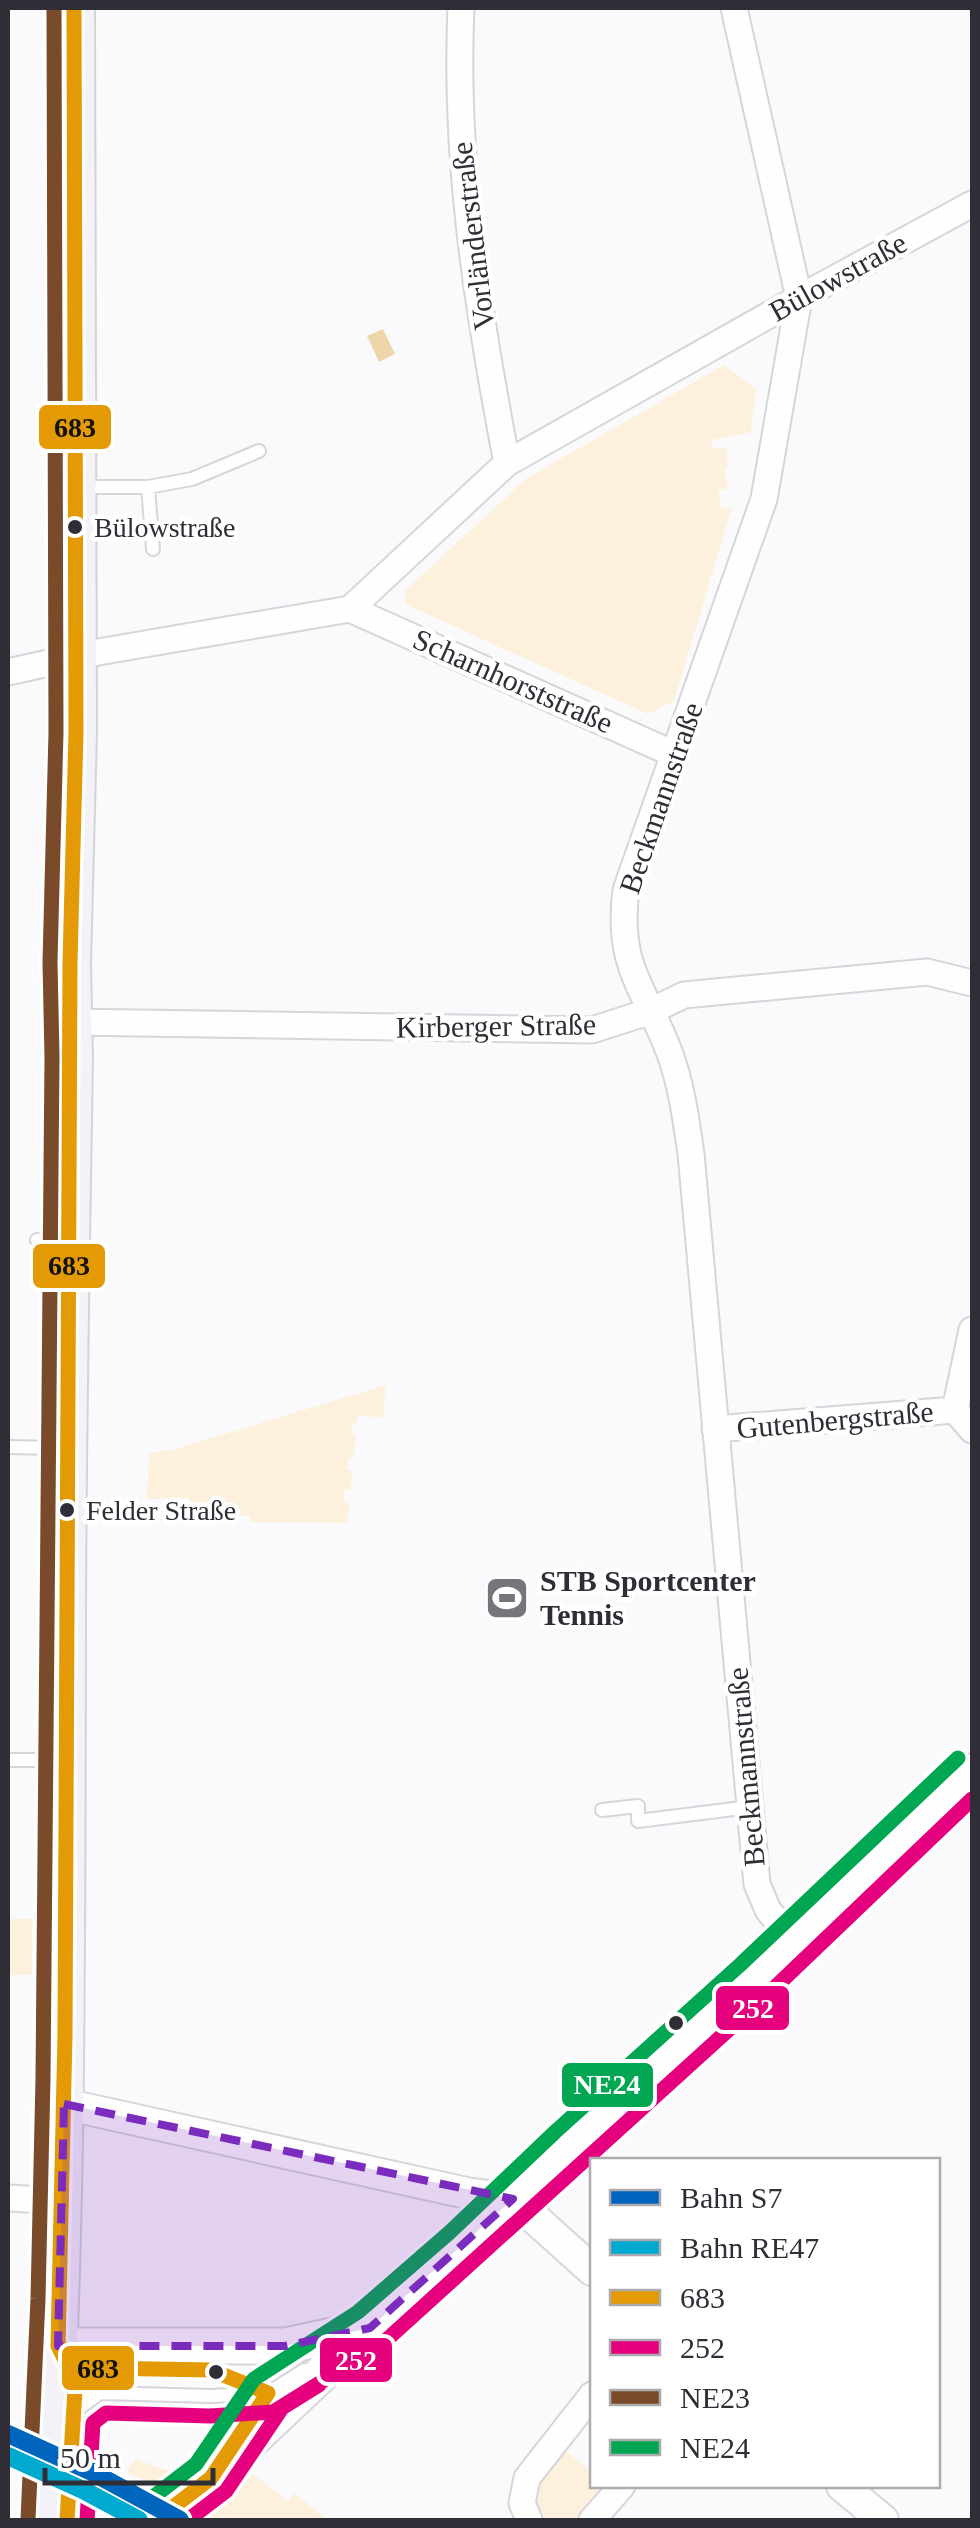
<svg xmlns="http://www.w3.org/2000/svg" width="980" height="2528" viewBox="0 0 980 2528" font-family="Georgia,serif">
  <rect width="100%" height="100%" fill="#fafafc"/>
  <!-- green -->
  <path fill="#fdf0dc" d="M 724,365 L 756,389 L 751,432 L 711,440 L 712,448 L 726,448 L 728,465 L 725,469 L 728,489 L 718,491 L 721,509 L 732,507 L 674,701 L 648,714 L 405,604 L 405,592 L 409,587 L 527,478 Z
    M 386,1385 L 383,1418 L 359,1415 L 357,1423 L 352,1423 L 351,1434 L 356,1435 L 353,1458 L 348,1458 L 347,1470 L 352,1471 L 351,1490 L 344,1490 L 344,1502 L 349,1503 L 347,1523 L 250,1522 L 250,1516 L 233,1516 L 233,1522 L 192,1521 L 189,1498 L 147,1499 L 149,1453 L 172,1450 Z
    M 8,1919 L 32,1919 L 32,1975 L 8,1975 Z
    M 560,2446 L 592,2472 L 592,2486 L 610,2486 L 582,2520 L 537,2520 L 530,2488 Z
    M 135,2459 L 172,2472 L 156,2484 L 126,2473 Z
    M 253,2474 L 288,2501 L 294,2493 L 329,2520 L 201,2519 Z"/>
  <!-- water -->
  <path fill="#efd6aa" d="M 383,329 L 395,354 L 379,362 L 367,336 Z"/>
  <g fill="none" stroke-linecap="round" stroke-linejoin="round">
    <!-- service casing -->
    <g stroke="#d6d5da" stroke-width="16">
      <path id="service" d="M 82,487 L 148,487 L 192,479 L 259,451
        M 148,487 L 153,549
        M 37,1240 L 66,1241
        M 8,1447 L 60,1448
        M 8,1760 L 60,1760
        M 602,1810 L 638,1806 L 638,1821 L 750,1807
        M 72,2356 L 103,2370 L 211,2370 L 260,2390
        M 79,2405 L 103,2370
        M 74,2412 L 100,2393 L 211,2396 L 268,2393 L 304,2370"/>
    </g>
    <!-- minor casing -->
    <g stroke="#d6d5da" stroke-width="29">
      <path id="minor" d="M 461,8 C 454,161 478,312 507,463
        M 734,8 L 799,298 L 764,499 L 626,890 C 616,968 646,989 670,1054 C 682,1087 686,1120 691,1154 L 757,1884 L 768,1910 L 794,1942
        M 350,609 L 676,755
        M 8,672 L 98,652 L 350,609 L 507,463 L 799,298 L 972,204
        M 71,1022 L 592,1030 L 651,1011 L 684,995 L 927,972 L 972,983
        M 972,1330 L 955,1410 L 972,1430
        M 715,1429 L 955,1410
        M 8,2198 L 62,2201
        M 529,2520 L 522,2503 L 527,2478 L 592,2395
        M 592,2520 L 622,2486"/>
    </g>
    <!-- tertiary casing -->
    <g stroke="#d6d5da" stroke-width="34">
      <path id="tertiary" d="M 64,2104 L 471,2194 L 513,2199 L 592,2270
        M 842,2486 L 883,2520"/>
    </g>
    <!-- secondary casing -->
    <g stroke="#d6d5da" stroke-width="39">
      <path id="secondary" d="M 58,2346 L 285,2346 L 369,2328
        M 156,2520 L 211,2478 L 370,2328 L 463,2247 L 568,2147 L 755,1979 L 972,1772"/>
    </g>
    <!-- primary casing -->
    <g stroke="#d4d4d6" stroke-width="44">
      <path id="primary" d="M 48,2520 C 66,2226 64,1933 65,1638 C 65,1444 69,1251 72,1057 L 70,963 L 76,732 L 74,8"/>
    </g>
    <!-- service -->
    <use href="#service" stroke="#fefeff" stroke-width="12"/>
    <!-- minor -->
    <use href="#minor" stroke="#fefeff" stroke-width="25"/>
    <!-- tertiary -->
    <use href="#tertiary" stroke="#fefeff" stroke-width="30"/>
    <!-- secondary -->
    <use href="#secondary" stroke="#fefeff" stroke-width="35"/>
    <!-- primary -->
    <use href="#primary" stroke="#f2f2f8" stroke-width="40"/>
    <!-- bus-1 casing -->
    <g stroke="#fff" stroke-width="22">
      <path id="bus-1" d="M 58,2346 L 97,2368 L 211,2370 L 268,2393 L 211,2478 L 156,2520
        M 67,2520 L 75,2390 L 70,2370 L 58,2346 L 65,2035 L 70,963 L 76,732 L 74,8"/>
    </g>
    <!-- bus-2 casing -->
    <g stroke="#fff" stroke-width="22">
      <path id="bus-2" d="M 87,2520 L 93,2423 L 106,2413 L 210,2416 L 273,2412 L 382,2344 L 768,1994 L 972,1799
        M 188,2520 L 226,2491 L 282,2408 L 319,2385"/>
    </g>
    <!-- bus-3 casing -->
    <g stroke="#fff" stroke-width="22">
      <path id="bus-3" d="M 28,2519 L 38,2299 L 43,2079 L 52,1057 L 50,962 L 56,732 L 54,8"/>
    </g>
    <!-- bus-4 casing -->
    <g stroke="#fff" stroke-width="22">
      <path id="bus-4" d="M 144,2504 L 196,2464 L 254,2379 L 358,2312 L 450,2232 L 555,2132 L 741,1964 L 958,1758"/>
    </g>
    <!-- bus-1 -->
    <use href="#bus-1" stroke="#e39a05" stroke-width="15"/>
    <!-- bus-2 -->
    <use href="#bus-2" stroke="#e5007d" stroke-width="15"/>
    <!-- bus-3 -->
    <use href="#bus-3" stroke="#7a4b2a" stroke-width="15"/>
    <!-- bus-4 -->
    <use href="#bus-4" stroke="#00a651" stroke-width="15"/>
    <!-- rail-1 casing -->
    <g stroke="#fff" stroke-width="25">
      <path id="rail-1" d="M 8,2434 L 92,2472 L 180,2520"/>
    </g>
    <!-- rail-2 casing -->
    <g stroke="#fff" stroke-width="25">
      <path id="rail-2" d="M 8,2456 L 83,2490 L 139,2520"/>
    </g>
    <!-- rail-1 -->
    <use href="#rail-1" stroke="#0065bd" stroke-width="18"/>
    <!-- rail-2 -->
    <use href="#rail-2" stroke="#00a9ce" stroke-width="18"/>
  </g>
  <!-- marked area -->
  <path fill="#7b2cbf" fill-opacity="0.2" stroke="#7b2cbf" stroke-width="8" stroke-dasharray="20 12" stroke-linejoin="round" d="M 64,2104 L 513,2199 L 370,2328 L 285,2346 L 58,2346 Z"/>
  <!-- icons -->
  <defs>
    <g id="stadium-square" transform="scale(2.25)"><rect x="-9" y="-9" width="18" height="18" rx="4" fill="#76757b" stroke="#fff"/><path d="M0-5a6.5 5 0 1 0 0 10a6.5 5 0 1 0 0-10ZM-3.5-1.8h7v3.6h-7Z" fill="#fff"/></g>
  </defs>
  <g fill-rule="evenodd">
    <use href="#stadium-square" x="507" y="1598"/>
  </g>
  <!-- markers -->
  <g fill="#2f2e36" stroke="#fff" stroke-width="4">
    <circle cx="75" cy="527" r="9"/>
    <circle cx="67" cy="1510" r="9"/>
    <circle cx="676" cy="2023" r="9"/>
    <circle cx="216" cy="2372" r="9"/>
  </g>
  <g text-anchor="middle" stroke-width="9" stroke-linejoin="round" paint-order="stroke">
    <!-- bus labels -->
    <g font-size="28" fill="#2f2e36" stroke="#fff" text-anchor="start">
      <text x="94" y="537">Bülowstraße</text>
      <text x="86" y="1520">Felder Straße</text>
    </g>
    <!-- street labels -->
    <g font-size="30" fill="#2f2e36" stroke="#fff">
      <text transform="translate(473 236) rotate(-97)" y="10">Vorländerstraße</text>
      <text transform="translate(838 277) rotate(-29)" y="10">Bülowstraße</text>
      <text transform="translate(513 681) rotate(24)" y="10">Scharnhorststraße</text>
      <text transform="translate(661 798) rotate(-71)" y="10">Beckmannstraße</text>
      <text transform="translate(496 1026) rotate(-1)" y="10">Kirberger Straße</text>
      <text transform="translate(835 1420) rotate(-5)" y="10">Gutenbergstraße</text>
      <text transform="translate(746 1767) rotate(-95)" y="10">Beckmannstraße</text>
    </g>
    <!-- poi labels -->
    <g font-size="30" font-weight="bold" fill="#2f2e36" stroke="#fff" text-anchor="start">
      <text x="540" y="1591">STB Sportcenter<tspan x="540" dy="34">Tennis</tspan></text>
    </g>
  </g>
  <g stroke="#fff" stroke-width="4">
    <rect x="37" y="403" width="76" height="48" rx="10" fill="#e39a05"/>
    <rect x="31" y="1242" width="76" height="48" rx="10" fill="#e39a05"/>
    <rect x="714" y="1984" width="77" height="48" rx="10" fill="#e5007d"/>
    <rect x="560" y="2061" width="95" height="48" rx="10" fill="#00a651"/>
    <rect x="318" y="2336" width="76" height="48" rx="10" fill="#e5007d"/>
    <rect x="60" y="2344" width="76" height="48" rx="10" fill="#e39a05"/>
  </g>
  <g font-size="28" text-anchor="middle" font-weight="bold" fill="#fff">
    <text x="753" y="2018">252</text>
    <text x="607" y="2094">NE24</text>
    <text x="356" y="2370">252</text>
  </g>
  <g font-size="28" text-anchor="middle" font-weight="bold" fill="#111">
    <text x="75" y="437">683</text>
    <text x="69" y="1275">683</text>
    <text x="98" y="2378">683</text>
  </g>
  <!-- border -->
  <rect width="980" height="2528" fill="none" stroke="#2f2e36" stroke-width="20"/>
  <!-- legend -->
  <rect x="590" y="2158" width="350" height="330" fill="#ffffff" stroke="#acabaf" stroke-width="2.5"/>
  <rect x="610" y="2190" width="50" height="15" fill="#0065bd" stroke="#acabaf" stroke-width="2.5"/>
  <text x="680" y="2208" font-size="30" fill="#2f2e36">Bahn S7</text>
  <rect x="610" y="2240" width="50" height="15" fill="#00a9ce" stroke="#acabaf" stroke-width="2.5"/>
  <text x="680" y="2258" font-size="30" fill="#2f2e36">Bahn RE47</text>
  <rect x="610" y="2290" width="50" height="15" fill="#e39a05" stroke="#acabaf" stroke-width="2.5"/>
  <text x="680" y="2308" font-size="30" fill="#2f2e36">683</text>
  <rect x="610" y="2340" width="50" height="15" fill="#e5007d" stroke="#acabaf" stroke-width="2.5"/>
  <text x="680" y="2358" font-size="30" fill="#2f2e36">252</text>
  <rect x="610" y="2390" width="50" height="15" fill="#7a4b2a" stroke="#acabaf" stroke-width="2.5"/>
  <text x="680" y="2408" font-size="30" fill="#2f2e36">NE23</text>
  <rect x="610" y="2440" width="50" height="15" fill="#00a651" stroke="#acabaf" stroke-width="2.5"/>
  <text x="680" y="2458" font-size="30" fill="#2f2e36">NE24</text>
  <!-- scale -->
  <path d="M45 2468v15h168v-15" fill="none" stroke="#2f2e36" stroke-width="5"/>
  <text x="60" y="2468" font-size="30" fill="#2f2e36" stroke="#ffffff" stroke-width="8" paint-order="stroke">50 m</text>
</svg>
